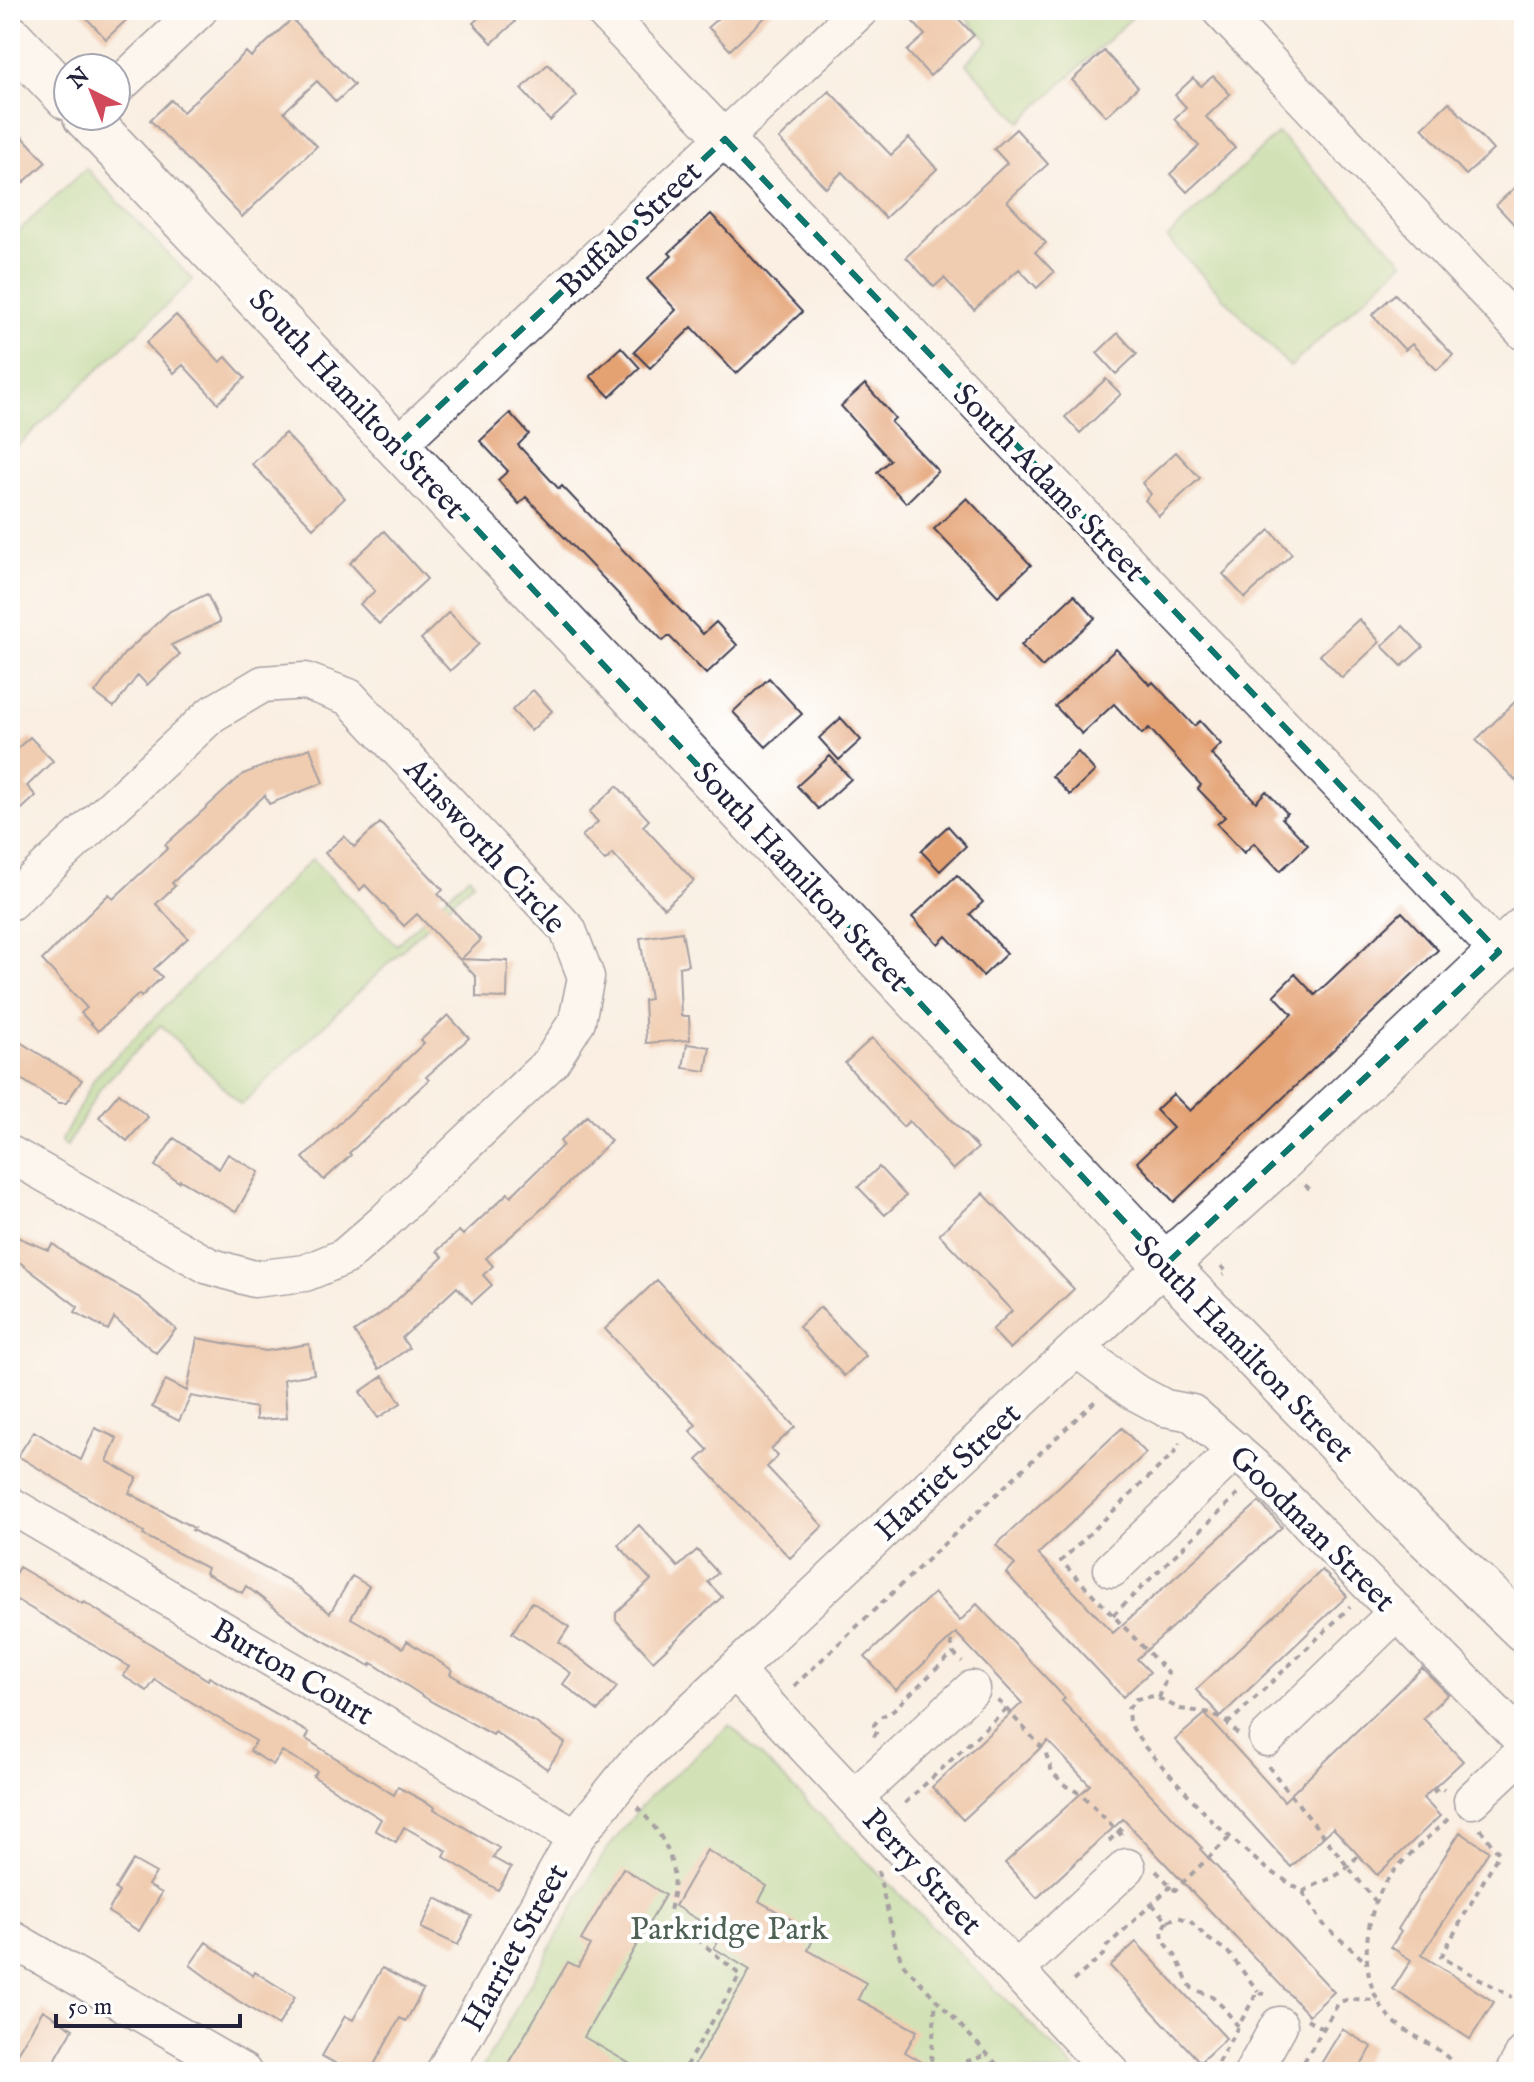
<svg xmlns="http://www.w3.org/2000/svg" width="1534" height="2082" viewBox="0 0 1534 2082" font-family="'IM FELL English',serif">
  <rect width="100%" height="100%" fill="#fff"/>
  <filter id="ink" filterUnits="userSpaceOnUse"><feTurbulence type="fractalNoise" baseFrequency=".0125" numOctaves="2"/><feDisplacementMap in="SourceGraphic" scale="16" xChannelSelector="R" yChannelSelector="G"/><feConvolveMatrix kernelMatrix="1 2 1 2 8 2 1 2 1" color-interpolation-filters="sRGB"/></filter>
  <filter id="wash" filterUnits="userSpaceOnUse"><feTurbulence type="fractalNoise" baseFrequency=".006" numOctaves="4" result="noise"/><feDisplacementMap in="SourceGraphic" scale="32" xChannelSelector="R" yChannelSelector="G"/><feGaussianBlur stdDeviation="1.8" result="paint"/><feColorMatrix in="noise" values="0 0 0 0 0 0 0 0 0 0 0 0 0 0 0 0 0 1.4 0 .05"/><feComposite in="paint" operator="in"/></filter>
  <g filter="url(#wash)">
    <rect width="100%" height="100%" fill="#faefe2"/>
    <!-- green -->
    <path fill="#a3d382" stroke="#627a5e" stroke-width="2" d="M 958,10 L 1140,10 L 1021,122 L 966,63 L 988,41 Z
      M 1278,133 L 1404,262 L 1290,367 L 1167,238 Z
      M 86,168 L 193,280 L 10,453 L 10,239 Z
      M 312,859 L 396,945 L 469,876 L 474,881 L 241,1105 L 161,1025 L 101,1087 L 67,1146 L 61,1142 L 95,1077 Z
      M 730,1725 L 1078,2072 L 480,2072 L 605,1852 L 647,1799 Z"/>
    <g id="blocks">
      <!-- building -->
      <path fill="#e4a273" d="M 79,10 L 137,10 L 106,39 Z
        M 487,10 L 504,10 L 515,22 L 492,43 L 473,23 Z
        M 727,10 L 773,10 L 730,50 L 708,27 Z
        M 925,10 L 950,10 L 974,35 L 930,76 L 907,51 L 925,35 L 913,22 Z
        M 292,19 L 354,85 L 336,102 L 317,81 L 284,112 L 317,146 L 242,217 L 150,120 L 171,100 L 183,112 L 246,52 L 251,57 Z
        M 1104,51 L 1138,87 L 1106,116 L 1072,80 Z
        M 548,64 L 577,96 L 550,121 L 521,89 Z
        M 1213,76 L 1230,94 L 1206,117 L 1235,148 L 1187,192 L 1170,174 L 1199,146 L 1174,119 L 1186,107 L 1175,95 L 1193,78 L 1201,86 Z
        M 829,91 L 891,155 L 909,138 L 937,169 L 885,218 L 842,172 L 826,188 L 779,139 Z
        M 1449,102 L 1493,150 L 1466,175 L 1422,128 Z
        M 10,123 L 46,162 L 10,195 Z
        M 1016,129 L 1048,164 L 1007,201 L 1046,243 L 1035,252 L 1054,272 L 1037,288 L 1019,269 L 974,310 L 944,278 L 934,287 L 906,257 L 1007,163 L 994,149 Z
        M 1524,179 L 1524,235 L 1496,205 Z
        M 711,214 L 802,312 L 736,374 L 692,327 L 650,368 L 634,352 L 676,310 L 647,279 L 672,256 L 669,253 Z
        M 1395,294 L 1453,355 L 1437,370 L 1412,344 L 1405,350 L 1372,315 Z
        M 176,315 L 220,362 L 226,357 L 245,378 L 218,403 L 183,365 L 174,373 L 146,343 Z
        M 1118,333 L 1137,354 L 1116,374 L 1097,353 Z
        M 621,347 L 640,368 L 610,397 L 590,376 Z
        M 1106,379 L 1121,394 L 1080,433 L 1065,417 Z
        M 865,384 L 895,418 L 891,422 L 938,471 L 906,503 L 877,472 L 890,460 L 841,406 Z
        M 510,413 L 529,434 L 518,445 L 559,489 L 562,486 L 703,634 L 716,622 L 737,645 L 706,674 L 669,636 L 663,641 L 526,497 L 519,504 L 498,480 L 508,471 L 480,441 Z
        M 285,433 L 345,498 L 313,528 L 252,464 Z
        M 1176,452 L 1200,478 L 1159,516 L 1145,500 L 1151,494 L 1142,483 Z
        M 967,498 L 1031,565 L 998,596 L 934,529 Z
        M 1270,530 L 1292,554 L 1245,598 L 1223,574 Z
        M 384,531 L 427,579 L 379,624 L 360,604 L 375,591 L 350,563 Z
        M 207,594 L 220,622 L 171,645 L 180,654 L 147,685 L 138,675 L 114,707 L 95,693 L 124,654 L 170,611 Z
        M 1074,595 L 1095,618 L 1042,667 L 1021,645 Z
        M 449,612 L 479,644 L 450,671 L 421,639 Z
        M 1359,619 L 1380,642 L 1342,678 L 1320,655 Z
        M 1403,626 L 1423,647 L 1402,666 L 1382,646 Z
        M 1116,649 L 1150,685 L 1153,682 L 1194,726 L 1200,721 L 1221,744 L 1211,754 L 1256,802 L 1266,791 L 1287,813 L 1282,818 L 1308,845 L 1280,871 L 1254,843 L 1244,853 L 1217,824 L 1225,817 L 1198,789 L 1201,785 L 1149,728 L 1142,734 L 1114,704 L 1082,734 L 1055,706 Z
        M 769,678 L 802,714 L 766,747 L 733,712 Z
        M 533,690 L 552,711 L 531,731 L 512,710 Z
        M 1524,693 L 1524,789 L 1476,740 Z
        M 841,718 L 861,740 L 839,760 L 819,738 Z
        M 30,737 L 53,761 L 27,786 L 36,796 L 10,820 L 10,755 Z
        M 310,748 L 323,783 L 269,804 L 265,795 L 172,883 L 175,886 L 156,904 L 188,938 L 154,969 L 162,977 L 141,997 L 139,994 L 98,1031 L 81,1013 L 87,1008 L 42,960 L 109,894 L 113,899 L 168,848 L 165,845 L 243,774 Z
        M 1078,752 L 1095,771 L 1070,795 L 1052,776 Z
        M 830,756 L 851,779 L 818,809 L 797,786 Z
        M 617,786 L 649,820 L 643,826 L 694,881 L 664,908 L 613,854 L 605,861 L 582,836 L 598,822 L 589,812 Z
        M 380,823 L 443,890 L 438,894 L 481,940 L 461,959 L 508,961 L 507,998 L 476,997 L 476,977 L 417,914 L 404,926 L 365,885 L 360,890 L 325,853 L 344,836 L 354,847 Z
        M 948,826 L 966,846 L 940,871 L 921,851 Z
        M 957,875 L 983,902 L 970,914 L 1007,953 L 983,976 L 946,936 L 938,944 L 912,917 Z
        M 1402,912 L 1438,950 L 1174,1202 L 1137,1162 L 1173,1128 L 1156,1110 L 1173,1094 L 1190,1111 L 1292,1014 L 1274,995 L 1295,974 L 1315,995 Z
        M 682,932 L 688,965 L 679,967 L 681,1016 L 689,1016 L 690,1040 L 646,1043 L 644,1000 L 650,999 L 640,938 Z
        M 448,1015 L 469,1038 L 426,1077 L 429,1080 L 349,1153 L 351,1155 L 324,1180 L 303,1158 L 424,1043 L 421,1040 Z
        M 10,1036 L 82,1080 L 66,1103 L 59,1103 L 10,1072 Z
        M 872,1038 L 978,1148 L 953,1170 L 909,1121 L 903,1127 L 845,1063 Z
        M 687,1044 L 710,1047 L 706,1071 L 683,1068 Z
        M 119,1093 L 148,1117 L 127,1141 L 99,1117 Z
        M 587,1116 L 611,1141 L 545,1206 L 486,1258 L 493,1266 L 483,1275 L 492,1285 L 472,1303 L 457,1287 L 402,1338 L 409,1348 L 379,1369 L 354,1332 L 386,1310 L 443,1257 L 437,1251 L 459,1231 L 463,1235 L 508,1193 L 511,1196 L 563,1145 L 560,1141 Z
        M 174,1138 L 219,1169 L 228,1154 L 259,1172 L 236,1212 L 180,1180 L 179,1182 L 155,1166 Z
        M 879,1167 L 906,1196 L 885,1215 L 858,1187 Z
        M 983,1193 L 1074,1289 L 1010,1349 L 992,1330 L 1012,1311 L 939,1234 Z
        M 10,1234 L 48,1250 L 53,1244 L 82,1266 L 140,1298 L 176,1329 L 156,1353 L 114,1318 L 108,1330 L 75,1312 L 78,1307 L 10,1255 Z
        M 657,1280 L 795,1427 L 771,1449 L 778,1456 L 767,1467 L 823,1526 L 790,1558 L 697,1460 L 708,1450 L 690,1431 L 696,1425 L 605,1329 Z
        M 820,1307 L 866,1356 L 844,1376 L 799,1327 Z
        M 197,1338 L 266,1351 L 309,1344 L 314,1374 L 284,1379 L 287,1418 L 256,1420 L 256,1408 L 191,1396 L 179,1421 L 152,1407 L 166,1380 L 187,1391 Z
        M 383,1376 L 401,1403 L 378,1418 L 360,1392 Z
        M 95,1428 L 117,1438 L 107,1461 L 137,1478 L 129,1493 L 194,1528 L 192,1530 L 288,1580 L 330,1613 L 352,1576 L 369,1586 L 351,1618 L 403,1648 L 407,1641 L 452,1670 L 450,1674 L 531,1721 L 532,1720 L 565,1743 L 547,1769 L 495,1732 L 493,1735 L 432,1702 L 372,1663 L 370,1666 L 302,1629 L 246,1586 L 242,1593 L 205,1573 L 207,1568 L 143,1535 L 144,1532 L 18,1456 L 34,1431 L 81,1460 Z
        M 1122,1428 L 1146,1453 L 1038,1554 L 1113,1633 L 1259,1502 L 1282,1527 L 1137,1659 L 1150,1672 L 1123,1697 L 1006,1573 L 1015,1565 L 996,1545 Z
        M 639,1525 L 678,1567 L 697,1550 L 718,1573 L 708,1582 L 722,1597 L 653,1661 L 616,1620 L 616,1613 L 651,1580 L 618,1545 Z
        M 19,1567 L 83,1604 L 84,1602 L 208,1680 L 209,1677 L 309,1733 L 306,1739 L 394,1795 L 398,1787 L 435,1807 L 434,1809 L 499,1848 L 493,1858 L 511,1868 L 498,1890 L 444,1857 L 447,1851 L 404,1827 L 396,1842 L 375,1830 L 381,1819 L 313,1776 L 317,1771 L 282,1751 L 273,1765 L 250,1751 L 256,1741 L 155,1680 L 147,1691 L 123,1676 L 130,1667 L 10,1596 L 10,1582 Z
        M 1322,1570 L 1347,1596 L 1221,1716 L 1196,1690 Z
        M 934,1593 L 960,1621 L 977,1604 L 1065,1698 L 1062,1701 L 1202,1848 L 1200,1849 L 1334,1992 L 1309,2015 L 1123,1819 L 1037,1898 L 1005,1863 L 1090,1785 L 1048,1741 L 963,1820 L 932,1787 L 1022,1703 L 956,1633 L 896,1690 L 865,1657 Z
        M 532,1602 L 569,1627 L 559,1642 L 617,1687 L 598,1711 L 563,1684 L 571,1673 L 512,1633 Z
        M 1422,1668 L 1448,1694 L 1423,1718 L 1463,1761 L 1423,1798 L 1440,1816 L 1377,1875 L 1333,1828 L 1291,1867 L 1175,1740 L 1205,1714 L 1284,1801 Z
        M 1460,1832 L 1489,1851 L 1422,1955 L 1494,2002 L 1470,2039 L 1393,1989 L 1411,1960 L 1391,1947 L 1401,1932 L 1398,1929 Z
        M 707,1850 L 767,1886 L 759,1901 L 816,1934 L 808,1950 L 866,1983 L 858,1999 L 917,2031 L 905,2052 L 939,2072 L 690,2072 L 750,1970 L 714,1948 L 722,1934 L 675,1906 Z
        M 133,1860 L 156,1873 L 148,1885 L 162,1893 L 139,1931 L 108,1912 L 119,1892 L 115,1889 Z
        M 623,1868 L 665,1895 L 584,2037 L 644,2072 L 503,2072 L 568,1962 L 578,1967 L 590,1945 L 581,1940 Z
        M 436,1898 L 472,1916 L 458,1945 L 421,1928 Z
        M 206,1942 L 253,1976 L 255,1972 L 295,1997 L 278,2026 L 237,2000 L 190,1965 Z
        M 1136,1942 L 1226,2038 L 1200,2062 L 1110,1966 Z
        M 382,1968 L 423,1990 L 406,2021 L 400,2018 L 370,2072 L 351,2072 L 322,2056 L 345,2016 L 353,2020 Z
        M 43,2010 L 73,2029 L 48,2072 L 10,2072 L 10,2065 Z
        M 1342,2029 L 1372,2047 L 1357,2072 L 1316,2072 Z"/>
    </g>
  </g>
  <g filter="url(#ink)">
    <use href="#blocks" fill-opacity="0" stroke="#424154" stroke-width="2"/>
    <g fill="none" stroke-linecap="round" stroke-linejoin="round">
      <!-- minor casing -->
      <g stroke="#424154" stroke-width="39">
        <path id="minor" d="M 602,10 L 1499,952
          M 1220,10 L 1524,332
          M 116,88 L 199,10
          M 398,445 L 860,10
          M 10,902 L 212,714 L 263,684 L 305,681 L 349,697 L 568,930 L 586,977 L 577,1021 L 551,1062 L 383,1223 L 344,1257 L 305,1273 L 254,1279 L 209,1266 L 10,1154
          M 1077,1349 L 1133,1391 L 1165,1408 L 1192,1413 L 1256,1469 L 1524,1742
          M 10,1505 L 576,1837
          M 1112,1569 L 1236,1450
          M 735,1671 L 1111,2072
          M 1267,1738 L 1397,1612
          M 854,1798 L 972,1689
          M 1472,1800 L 1524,1751
          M 10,1938 L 243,2072
          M 1016,1970 L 1127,1867
          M 444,2072 L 576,1837 L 633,1766 L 1165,1265
          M 1253,2072 L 1279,2025
          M 1514,2072 L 1524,2054"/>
      </g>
      <!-- major casing -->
      <g stroke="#424154" stroke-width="47">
        <path id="major" d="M 10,37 L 68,98
          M 85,116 L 705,772 L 1165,1265 L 1331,1436 L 1395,1506 L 1524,1630
          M 1165,1265 L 1280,1161 L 1524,929"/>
      </g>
      <!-- path -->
      <path stroke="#424154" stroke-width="4" stroke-dasharray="6 6" stroke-linecap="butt" d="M 1305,1185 L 1313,1192
        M 1221,1266 L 1227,1272 L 1223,1275
        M 1113,1615 L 1239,1493
        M 951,1641 L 953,1653 L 962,1662
        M 794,1686 L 1096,1400
        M 1159,1698 L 1168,1673 L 1061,1561 L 1174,1453 L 1180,1443
        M 998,1700 L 1045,1751 L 1052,1772 L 1066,1786 L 1081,1794 L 1125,1839
        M 1226,1722 L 1231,1721 L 1350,1607
        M 1238,1734 L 1226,1722 L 1212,1713 L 1180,1709 L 1154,1696 L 1136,1699 L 1128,1709 L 1129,1722 L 1143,1745 L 1213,1822 L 1263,1866 L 1303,1892 L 1324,1925 L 1367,1963
        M 874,1737 L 877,1731 L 874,1725 L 880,1717 L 891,1712 L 953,1653
        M 1268,1766 L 1376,1902
        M 1433,1792 L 1440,1787 L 1444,1790
        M 905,1803 L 1006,1709
        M 637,1807 C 669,1840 681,1868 669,1915 L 740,1975 L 682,2072
        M 1448,1819 C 1430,1836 1411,1852 1395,1870 C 1364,1904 1355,1976 1386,2013 C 1401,2032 1423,2038 1441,2052 C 1449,2058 1455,2066 1464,2072
        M 1480,1829 L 1499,1853 L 1441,1957 L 1512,1997
        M 1109,1841 L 1125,1825
        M 878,1871 L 896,1947 L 904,1965 L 1004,2072
        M 1156,1871 L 1175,1890 L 1229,1838
        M 1303,1892 C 1326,1877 1339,1881 1358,1855
        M 1152,1904 L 1168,1921 L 1162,1931 L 1163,1940 L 1177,1958 L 1187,1981 L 1192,1988 L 1212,1997 L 1223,2007 L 1238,2026
        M 1168,1921 L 1178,1917 L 1190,1921 L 1207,1938 L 1227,1951 L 1258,1991
        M 1073,1981 L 1104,1954 L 1107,1946 L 1171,1886
        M 1307,2019 L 1322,2028
        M 931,2072 L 988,2055
        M 935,2072 L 931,2062 L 936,1999
        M 1210,2072 L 1217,2064 L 1258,1991 L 1268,1996
        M 1298,2072 L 1339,2002 L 1350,1999 L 1378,2000"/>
      <!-- minor -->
      <use href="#minor" stroke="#fff" stroke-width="36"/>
      <!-- major -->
      <use href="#major" stroke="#fff" stroke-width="44"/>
    </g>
  </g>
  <!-- marked area -->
  <path d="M0 0H1534V2082H0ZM 725,139 L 1499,952 L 1165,1265 L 398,445 Z" fill="#faefe2" fill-opacity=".55" fill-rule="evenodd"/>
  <path fill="none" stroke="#0f766e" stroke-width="6" stroke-dasharray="16 10" stroke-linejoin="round" d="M 725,139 L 1499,952 L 1165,1265 L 398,445 Z"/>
  <g text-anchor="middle" stroke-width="8" stroke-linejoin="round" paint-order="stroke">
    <!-- street labels -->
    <g font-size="32" fill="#22223b" stroke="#fff">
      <text transform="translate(629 228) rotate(-43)" y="11">Buffalo Street</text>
      <text transform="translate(358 403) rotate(47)" y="11">South Hamilton Street</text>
      <text transform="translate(1050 482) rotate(46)" y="11">South Adams Street</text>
      <text transform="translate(486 845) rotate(48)" y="11">Ainsworth Circle</text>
      <text transform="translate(802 876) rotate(47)" y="11">South Hamilton Street</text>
      <text transform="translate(1245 1348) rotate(46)" y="11">South Hamilton Street</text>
      <text transform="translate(947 1471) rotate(-43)" y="11">Harriet Street</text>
      <text transform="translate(1313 1528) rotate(45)" y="11">Goodman Street</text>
      <text transform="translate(293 1671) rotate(30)" y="11">Burton Court</text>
      <text transform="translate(923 1871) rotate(47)" y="11">Perry Street</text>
      <text transform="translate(514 1947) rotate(-61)" y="11">Harriet Street</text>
    </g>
    <!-- park labels -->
    <g font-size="32" fill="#4f6054" stroke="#fff">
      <text x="729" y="1939">Parkridge Park</text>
    </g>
  </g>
  <!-- margin -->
  <rect width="1534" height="2082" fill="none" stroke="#fff" stroke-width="40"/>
  <!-- north arrow -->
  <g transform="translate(92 92) rotate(317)"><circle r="38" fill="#ffffff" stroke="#a7a7b1" stroke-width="2"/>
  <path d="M0-6L14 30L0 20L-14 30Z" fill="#d1495b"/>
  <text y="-12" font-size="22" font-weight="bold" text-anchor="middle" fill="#22223b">N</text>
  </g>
  <!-- scale -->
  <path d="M56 2014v12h184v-12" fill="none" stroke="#22223b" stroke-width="4"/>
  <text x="68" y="2014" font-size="24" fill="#22223b" stroke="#ffffff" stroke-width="6" paint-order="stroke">50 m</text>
</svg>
